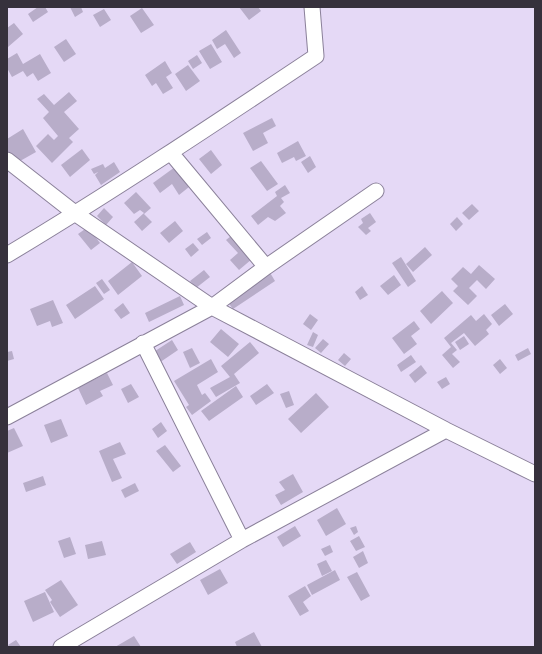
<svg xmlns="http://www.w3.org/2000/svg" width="542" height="654" viewBox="0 0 542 654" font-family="Quicksand,sans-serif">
  <rect width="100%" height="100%" fill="#e5d9f6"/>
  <!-- building -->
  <path fill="#b8adc9" d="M 38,7 L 45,7 L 48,12 L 33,22 L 28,14 Z
    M 70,7 L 81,7 L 83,12 L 75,17 Z
    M 239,7 L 258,7 L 261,11 L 249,20 Z
    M 142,8 L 154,25 L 141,33 L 130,16 Z
    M 104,9 L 111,20 L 100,27 L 93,15 Z
    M 14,23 L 23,34 L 8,47 L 7,28 Z
    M 226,30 L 241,53 L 234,58 L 225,44 L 217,49 L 212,40 Z
    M 66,39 L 76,54 L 64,62 L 54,47 Z
    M 211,44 L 222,62 L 210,69 L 199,51 Z
    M 17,53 L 23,64 L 40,54 L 51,73 L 38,81 L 33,73 L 27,77 L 23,71 L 12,77 L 7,68 L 7,59 Z
    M 197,55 L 202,63 L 193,69 L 188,61 Z
    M 165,61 L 172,73 L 166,77 L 173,88 L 163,94 L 156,83 L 152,86 L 145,75 Z
    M 188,65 L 200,81 L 186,91 L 175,74 Z
    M 69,92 L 77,101 L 64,112 L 79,129 L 69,138 L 73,142 L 52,163 L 36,146 L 48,134 L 54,140 L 58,136 L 43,118 L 49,112 L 37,99 L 44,94 L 54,105 Z
    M 272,118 L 276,126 L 263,133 L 268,143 L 253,151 L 243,133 Z
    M 23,129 L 36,152 L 13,165 L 7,154 L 7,139 Z
    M 298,141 L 306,156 L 296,161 L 294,157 L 282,163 L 277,153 Z
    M 82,149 L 90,160 L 70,177 L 61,165 Z
    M 211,150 L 222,165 L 211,174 L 199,159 Z
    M 310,156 L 316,167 L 308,173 L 301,162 Z
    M 261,161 L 278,184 L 267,191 L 250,168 Z
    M 114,162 L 120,172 L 101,185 L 95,175 L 98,172 L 94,174 L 91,169 L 103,164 L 105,168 Z
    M 175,167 L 189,187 L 179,195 L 172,184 L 160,193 L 153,183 Z
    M 285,185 L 290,193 L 281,198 L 284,202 L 280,206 L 286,213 L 275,221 L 268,217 L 258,225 L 251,216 L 277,196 L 275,192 Z
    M 136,192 L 151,208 L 144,214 L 152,222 L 142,231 L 134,222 L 144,213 L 140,210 L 134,214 L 124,203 Z
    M 472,204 L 479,211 L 469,220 L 462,213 Z
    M 104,208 L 113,217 L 106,225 L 97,216 Z
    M 370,213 L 376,222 L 368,228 L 371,231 L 366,235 L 358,227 L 363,223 L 361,219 Z
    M 457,217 L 463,224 L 456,231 L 450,224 Z
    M 175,221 L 183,231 L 169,243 L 160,233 Z
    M 88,227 L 100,243 L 91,250 L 78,234 Z
    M 207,232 L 211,238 L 202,245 L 197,239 Z
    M 231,236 L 252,259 L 239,270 L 230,260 L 238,253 L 226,240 Z
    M 193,243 L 199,250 L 191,257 L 185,249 Z
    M 425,247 L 432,255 L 413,272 L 406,264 Z
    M 401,257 L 416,281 L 408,287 L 392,263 Z
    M 132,262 L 142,276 L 118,295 L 108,281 Z
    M 479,265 L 495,279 L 486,289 L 477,280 L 469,288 L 477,296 L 468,305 L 453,291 L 458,286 L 451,279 L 463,267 L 471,274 Z
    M 204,270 L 210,277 L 196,288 L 190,281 Z
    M 269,271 L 275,281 L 233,309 L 226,300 Z
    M 394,275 L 401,285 L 388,295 L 380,286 Z
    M 102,279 L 110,290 L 104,294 L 96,283 Z
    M 95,286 L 104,299 L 75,319 L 66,305 Z
    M 362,286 L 368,295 L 360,300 L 355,292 Z
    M 442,291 L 453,303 L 431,324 L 420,311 Z
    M 180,296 L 184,305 L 149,322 L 145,313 Z
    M 53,300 L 63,323 L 52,327 L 50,321 L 37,326 L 30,309 Z
    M 123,303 L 130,313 L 121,319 L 114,310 Z
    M 505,304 L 513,314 L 499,326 L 491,315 Z
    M 310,314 L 318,320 L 311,330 L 303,324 Z
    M 484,314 L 492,324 L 486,330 L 489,334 L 475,346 L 464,333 L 451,343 L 457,350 L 452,354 L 460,362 L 453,368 L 442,355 L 451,347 L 444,338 L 471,315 L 476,321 Z
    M 414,321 L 420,329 L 411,336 L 417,344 L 404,354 L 392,338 Z
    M 221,329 L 239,344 L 228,357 L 210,342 Z
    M 313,332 L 318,335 L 313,347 L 307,345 Z
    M 464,336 L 469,344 L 460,350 L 455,342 Z
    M 323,339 L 329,344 L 321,353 L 315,348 Z
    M 172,340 L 178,350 L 156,365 L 149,355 Z
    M 250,342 L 259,353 L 234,374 L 240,383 L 216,397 L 210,388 L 230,377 L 221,366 Z
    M 192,348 L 200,363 L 190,368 L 183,352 Z
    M 528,348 L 531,354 L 518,361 L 515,355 Z
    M 12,351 L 14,359 L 7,361 L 7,352 Z
    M 344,353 L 351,359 L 345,366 L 338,360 Z
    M 411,355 L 416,362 L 401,372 L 397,365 Z
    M 211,359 L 218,372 L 197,385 L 202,395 L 205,393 L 211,401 L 192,415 L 186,407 L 189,405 L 174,381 Z
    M 500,359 L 507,368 L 500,374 L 493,365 Z
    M 421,365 L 427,373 L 415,383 L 409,375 Z
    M 107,373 L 113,385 L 100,391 L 103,396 L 86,405 L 78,388 Z
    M 446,377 L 450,384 L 442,389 L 437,382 Z
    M 131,384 L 139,397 L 128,403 L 121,389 Z
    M 267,384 L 274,393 L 256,405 L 250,396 Z
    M 236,386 L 243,397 L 209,421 L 201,411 Z
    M 289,391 L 294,405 L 286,408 L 280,394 Z
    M 316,393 L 329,407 L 301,433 L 288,419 Z
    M 61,419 L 68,436 L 51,443 L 44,425 Z
    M 161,422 L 167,431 L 158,438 L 152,429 Z
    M 14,428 L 23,446 L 7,453 L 7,431 Z
    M 120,442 L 126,454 L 113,459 L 122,478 L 112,482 L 99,451 Z
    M 165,445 L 181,466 L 173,472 L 156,451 Z
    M 293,474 L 303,492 L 281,505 L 275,495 L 285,490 L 279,482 Z
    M 43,476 L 46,485 L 26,492 L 23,483 Z
    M 135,483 L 139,491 L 125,498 L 121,490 Z
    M 337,508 L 346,524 L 326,536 L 317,520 Z
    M 295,526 L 301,536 L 283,547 L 277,537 Z
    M 356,526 L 358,532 L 354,535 L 350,528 Z
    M 359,536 L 365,547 L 356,551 L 350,541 Z
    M 70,537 L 76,554 L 64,558 L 58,541 Z
    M 102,541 L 106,555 L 88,559 L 85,545 Z
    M 190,542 L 196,552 L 177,564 L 170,554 Z
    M 330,545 L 333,552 L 325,556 L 321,549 Z
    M 363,551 L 368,563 L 359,568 L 353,557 Z
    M 326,560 L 332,571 L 322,576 L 317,564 Z
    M 220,569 L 228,583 L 208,595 L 200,580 Z
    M 335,570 L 340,580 L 312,595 L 307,585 Z
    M 357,572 L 370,596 L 361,601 L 347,577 Z
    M 61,580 L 78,605 L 60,617 L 50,602 L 52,600 L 45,590 Z
    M 305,586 L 311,596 L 303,602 L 309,611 L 300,616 L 288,596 Z
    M 45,592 L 54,612 L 33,622 L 24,601 Z
    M 254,632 L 262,647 L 237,647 L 235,642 Z
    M 134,636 L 141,647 L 115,647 Z
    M 16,640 L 21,647 L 9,647 L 8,645 Z"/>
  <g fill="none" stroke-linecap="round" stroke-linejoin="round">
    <!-- street casing -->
    <g stroke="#8b819a" stroke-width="17">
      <path id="street" d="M 171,153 L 266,267
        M 7,160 L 76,214 L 212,307 L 446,430 L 535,474
        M 7,255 C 112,192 214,124 316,56 L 312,7
        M 143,343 L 242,540
        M 7,417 L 212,307 L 266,267 L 376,191
        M 61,647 L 242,540 L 446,430"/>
    </g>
    <!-- street -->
    <use href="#street" stroke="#fff" stroke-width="15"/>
  </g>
  <!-- border -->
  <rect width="542" height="654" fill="none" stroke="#36313c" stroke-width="16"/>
</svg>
